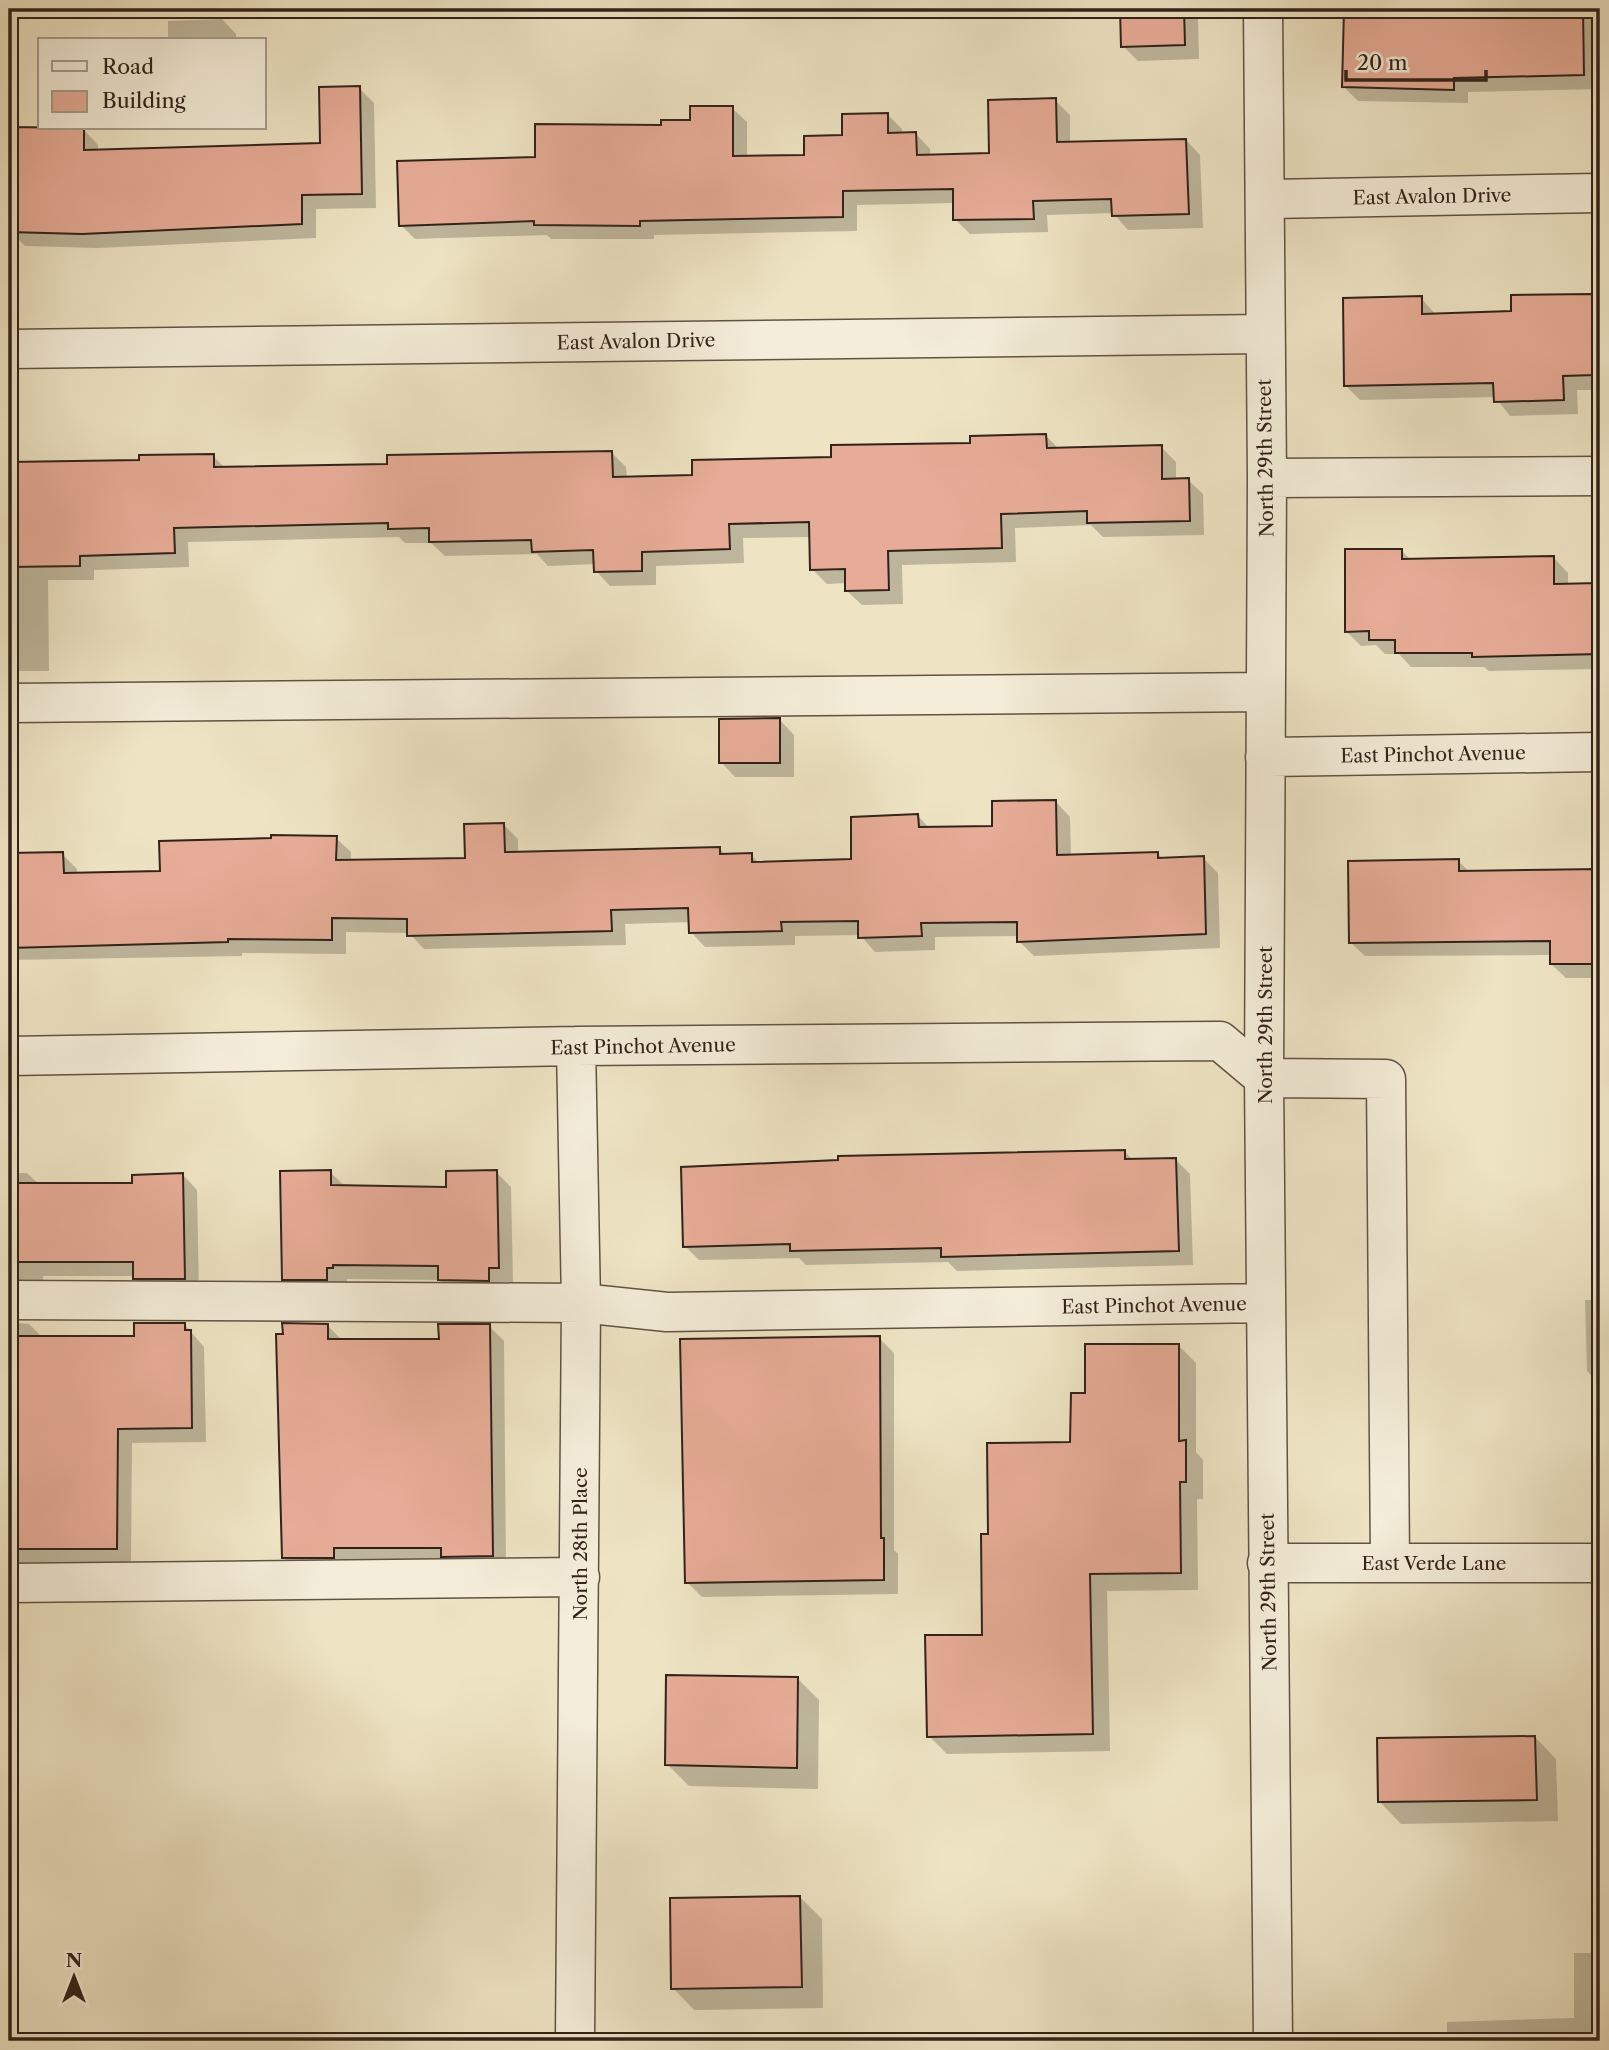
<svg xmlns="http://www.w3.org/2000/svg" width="1609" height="2050" viewBox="0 0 1609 2050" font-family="'Libre Caslon Text',serif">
  <rect width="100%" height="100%" fill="#eee4c4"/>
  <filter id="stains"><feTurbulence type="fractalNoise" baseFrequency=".00286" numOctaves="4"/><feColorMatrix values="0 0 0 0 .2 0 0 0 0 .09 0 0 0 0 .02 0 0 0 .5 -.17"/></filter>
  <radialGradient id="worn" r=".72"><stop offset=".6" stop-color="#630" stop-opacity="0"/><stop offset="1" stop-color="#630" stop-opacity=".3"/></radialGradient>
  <!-- shadow -->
  <path fill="#0003" d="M 1122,9 L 1192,9 L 1198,14 L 1199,59 L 1138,61 L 1123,46 Z
    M 1346,9 L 1600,9 L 1600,89 L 1468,92 L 1468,103 L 1358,101 L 1344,87 Z
    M 222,19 L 236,34 L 236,40 L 168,40 L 168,21 Z
    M 359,88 L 374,103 L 376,208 L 316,209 L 316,238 L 97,248 L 25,246 L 10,231 L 9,129 L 84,130 L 98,145 L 98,152 L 322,145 Z
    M 1055,100 L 1070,115 L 1070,144 L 1186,140 L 1200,155 L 1203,228 L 1128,230 L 1113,213 L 1047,215 L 1048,232 L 970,234 L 955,219 L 955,203 L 857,205 L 857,231 L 654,235 L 654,239 L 551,239 L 547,235 L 415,239 L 401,225 L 536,159 L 692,122 L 732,108 L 747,122 L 747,158 L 806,157 L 888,115 L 902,129 L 902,134 L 916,134 L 930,149 L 930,156 L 990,155 Z
    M 1600,296 L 1600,390 L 1577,390 L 1578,414 L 1510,416 L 1495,397 L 1360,400 L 1346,386 L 1421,298 L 1436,315 L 1512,313 L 1512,297 Z
    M 1046,436 L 1059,449 L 1161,447 L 1176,462 L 1176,480 L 1188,480 L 1203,494 L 1204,535 L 1103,537 L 1091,525 L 1015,528 L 1016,562 L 902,565 L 903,604 L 862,605 L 847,591 L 847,583 L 827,584 L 812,569 L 811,537 L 743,538 L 744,563 L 656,566 L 656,585 L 610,586 L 596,571 L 596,564 L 548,566 L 537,554 L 445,556 L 431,543 L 405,543 L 399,537 L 188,542 L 189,567 L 94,570 L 94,580 L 48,580 L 49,671 L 9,671 L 9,464 L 141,462 L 213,456 L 226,469 L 389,466 L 612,453 L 626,467 L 627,479 L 694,477 Z
    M 1401,550 L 1412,561 L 1554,558 L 1568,573 L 1568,586 L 1600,585 L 1600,669 L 1489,671 L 1484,667 L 1411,667 L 1399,654 L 1385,654 L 1376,645 L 1361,646 L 1346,631 Z
    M 780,720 L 794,735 L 794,777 L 735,777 L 721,762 Z
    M 1056,802 L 1070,817 L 1071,856 L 1158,854 L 1163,859 L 1203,858 L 1218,873 L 1220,948 L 1034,956 L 1019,941 L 1019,936 L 935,937 L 935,950 L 875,952 L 860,935 L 795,936 L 795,945 L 705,947 L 691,932 L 691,922 L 625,924 L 626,945 L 424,949 L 409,933 L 346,932 L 346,954 L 242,953 L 242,956 L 9,960 L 9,855 L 62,854 L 77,869 L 77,874 L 162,872 L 336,838 L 351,852 L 351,861 L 466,860 L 504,825 L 518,839 L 518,853 L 719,848 L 727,856 L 751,855 L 759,863 L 853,861 L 918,816 L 930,829 L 994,828 Z
    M 1458,861 L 1470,872 L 1600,870 L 1600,978 L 1566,978 L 1551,964 L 1551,955 L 1365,956 L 1350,942 Z
    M 1125,1152 L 1133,1160 L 1175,1159 L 1190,1174 L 1193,1265 L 957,1271 L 948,1262 L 806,1265 L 799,1258 L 699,1260 L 685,1246 Z
    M 330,1172 L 346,1187 L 448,1189 L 496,1172 L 511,1187 L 513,1282 L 503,1282 L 503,1295 L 454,1294 L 439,1280 L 347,1279 L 347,1282 L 341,1282 L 341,1294 L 298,1293 L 284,1279 Z
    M 9,1173 L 27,1173 L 39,1184 L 134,1184 L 183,1175 L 197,1190 L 199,1293 L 150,1293 L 135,1276 L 43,1276 L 43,1292 L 9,1299 Z
    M 1585,1300 L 1600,1300 L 1600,1384 L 1587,1371 Z
    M 9,1322 L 29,1324 L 43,1338 L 136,1338 L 185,1325 L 204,1347 L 206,1442 L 132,1443 L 131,1563 L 42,1563 L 42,1572 L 9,1573 Z
    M 327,1325 L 342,1340 L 440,1341 L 489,1326 L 504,1341 L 506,1570 L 299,1572 L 284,1558 Z
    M 879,1338 L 894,1353 L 894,1550 L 898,1554 L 898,1594 L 702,1597 L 687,1582 Z
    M 1179,1346 L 1196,1363 L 1196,1452 L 1203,1460 L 1203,1499 L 1197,1499 L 1198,1590 L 1107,1591 L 1110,1751 L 947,1754 L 929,1736 L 984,1636 L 990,1535 L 1072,1444 Z
    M 797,1678 L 819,1700 L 818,1789 L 689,1786 L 667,1764 Z
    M 1535,1737 L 1556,1759 L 1558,1821 L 1401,1824 L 1380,1802 Z
    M 800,1897 L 822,1919 L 823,2008 L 694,2010 L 673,1988 Z
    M 1574,1953 L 1600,1953 L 1600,2041 L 1447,2041 L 1447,2022 L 1574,2018 Z"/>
  <!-- building -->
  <path fill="#e7ac97" stroke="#32221a" stroke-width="2" d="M 1120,9 L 1184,9 L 1185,45 L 1121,47 Z
    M 1344,9 L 1583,9 L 1584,75 L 1454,78 L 1454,90 L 1342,87 Z
    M 360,86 L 362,194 L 302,195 L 302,224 L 82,234 L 9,232 L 9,127 L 84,128 L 84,150 L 320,143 L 319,87 Z
    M 1056,98 L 1057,142 L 1186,139 L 1189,214 L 1112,216 L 1111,199 L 1033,201 L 1034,219 L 953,220 L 953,189 L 843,191 L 843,217 L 640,221 L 640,226 L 534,225 L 534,221 L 399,226 L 397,161 L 535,157 L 535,124 L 661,125 L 661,120 L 690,120 L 690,106 L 733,106 L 733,156 L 804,155 L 804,136 L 842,135 L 842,114 L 888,113 L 888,133 L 916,132 L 917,155 L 989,153 L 988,100 Z
    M 1593,294 L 1595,375 L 1563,376 L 1564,400 L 1494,402 L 1493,383 L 1344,386 L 1343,298 L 1422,296 L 1422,314 L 1511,311 L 1511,295 Z
    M 1046,434 L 1047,448 L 1162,445 L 1162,479 L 1189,478 L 1190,521 L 1087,523 L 1087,511 L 1001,514 L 1002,548 L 888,551 L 889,590 L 845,591 L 845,569 L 810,570 L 809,522 L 729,524 L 730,549 L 642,552 L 642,571 L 594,572 L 593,550 L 532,552 L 531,540 L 429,542 L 429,528 L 388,529 L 388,523 L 174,528 L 175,553 L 80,556 L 80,566 L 9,567 L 9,462 L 139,460 L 139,455 L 214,454 L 214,467 L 387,464 L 387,455 L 612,451 L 613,477 L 692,475 L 692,460 L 831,457 L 831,445 L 970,443 L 970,436 Z
    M 1345,549 L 1402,549 L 1402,559 L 1554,556 L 1554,584 L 1599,583 L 1600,654 L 1472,657 L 1472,653 L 1395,653 L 1395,640 L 1369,640 L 1369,631 L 1345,632 Z
    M 780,718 L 780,763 L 719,763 L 719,719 Z
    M 1056,800 L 1057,855 L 1158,852 L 1158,858 L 1204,856 L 1206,934 L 1017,942 L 1017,922 L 921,923 L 922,936 L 858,938 L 858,921 L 781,922 L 782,931 L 689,933 L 688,908 L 611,910 L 612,931 L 407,936 L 407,919 L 332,918 L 332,940 L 228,939 L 228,942 L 9,948 L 9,853 L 63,852 L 64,873 L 160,871 L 159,841 L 271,838 L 271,835 L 337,836 L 336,860 L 465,858 L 464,824 L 504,823 L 505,852 L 720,847 L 720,854 L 752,853 L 752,862 L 851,859 L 851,817 L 918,814 L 919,827 L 992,826 L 992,801 Z
    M 1459,859 L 1459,871 L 1600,869 L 1600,964 L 1550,964 L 1550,941 L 1349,943 L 1348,861 Z
    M 1125,1150 L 1125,1159 L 1176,1158 L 1179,1251 L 941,1257 L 941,1248 L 790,1251 L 790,1244 L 683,1247 L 681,1167 L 838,1160 L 838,1156 Z
    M 331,1170 L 331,1185 L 446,1187 L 446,1171 L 497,1170 L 499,1268 L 489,1268 L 489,1281 L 438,1280 L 438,1266 L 333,1265 L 333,1268 L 327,1268 L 327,1280 L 282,1280 L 280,1171 Z
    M 183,1173 L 185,1279 L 133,1279 L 133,1262 L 9,1262 L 9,1183 L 132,1183 L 132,1175 Z
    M 134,1323 L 185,1323 L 185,1330 L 191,1330 L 192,1428 L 118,1429 L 117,1549 L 9,1549 L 9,1336 L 134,1336 Z
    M 282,1323 L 328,1324 L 328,1339 L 439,1339 L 438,1324 L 490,1324 L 493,1556 L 441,1557 L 441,1548 L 334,1548 L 334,1558 L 282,1558 L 276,1334 L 283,1334 Z
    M 880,1336 L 881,1538 L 884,1538 L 884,1580 L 685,1583 L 680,1339 Z
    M 1085,1344 L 1179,1344 L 1179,1441 L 1186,1440 L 1186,1482 L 1180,1482 L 1181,1573 L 1090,1574 L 1093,1734 L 927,1737 L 925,1635 L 982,1635 L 981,1534 L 988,1534 L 987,1443 L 1070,1442 L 1071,1393 L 1085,1393 Z
    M 666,1675 L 798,1677 L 797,1768 L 665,1765 Z
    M 1535,1736 L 1537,1800 L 1378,1802 L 1377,1738 Z
    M 800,1896 L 802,1987 L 671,1989 L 670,1898 Z"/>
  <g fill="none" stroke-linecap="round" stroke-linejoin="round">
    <!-- minor casing -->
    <g stroke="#615244" stroke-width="41">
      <path id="minor" d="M 1263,9 L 1267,478 L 1264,1078 L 1273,2041
        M 1265,199 L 1600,193
        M 9,349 L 1264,334
        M 1267,478 L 1600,476
        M 9,703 L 1266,692
        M 1265,757 L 1600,752
        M 9,1056 L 576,1046 L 1220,1041 L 1264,1078
        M 1264,1078 L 1386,1079 L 1390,1563
        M 9,1300 L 581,1303 L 667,1312 L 1266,1303
        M 1267,1563 L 1600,1563
        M 9,1583 L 580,1577
        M 575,2041 L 581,1303 L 576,1046"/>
    </g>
    <!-- minor -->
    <use href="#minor" stroke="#f4edd9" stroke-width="38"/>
  </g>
  <g text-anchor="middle" stroke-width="5" stroke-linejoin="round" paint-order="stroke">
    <!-- street labels -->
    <g font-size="19" fill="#32221a" stroke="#f4edd9">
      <text transform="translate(1432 196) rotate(-1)" y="7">East Avalon Drive</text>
      <text transform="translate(636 341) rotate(-1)" y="7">East Avalon Drive</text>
      <text transform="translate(1265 458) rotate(-91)" y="7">North 29th Street</text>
      <text transform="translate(1433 754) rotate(-1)" y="7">East Pinchot Avenue</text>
      <text transform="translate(1265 1025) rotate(-90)" y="7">North 29th Street</text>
      <text transform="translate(643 1046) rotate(-1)" y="7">East Pinchot Avenue</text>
      <text transform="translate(1154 1305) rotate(-1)" y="7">East Pinchot Avenue</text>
      <text transform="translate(580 1544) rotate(-90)" y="7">North 28th Place</text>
      <text x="1434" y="1570">East Verde Lane</text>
      <text transform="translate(1268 1592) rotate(-91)" y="7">North 29th Street</text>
    </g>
  </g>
  <!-- margin -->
  <rect width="1609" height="2050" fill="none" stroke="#eee4c4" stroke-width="35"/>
  <rect x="10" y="10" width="1588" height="2029" fill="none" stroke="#32221a" stroke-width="3.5"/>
  <rect x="18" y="18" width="1574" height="2015" fill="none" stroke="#32221a" stroke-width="2"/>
  <!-- legend -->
  <rect x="38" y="38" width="228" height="91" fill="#f4edd9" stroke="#a69c8d" stroke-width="2"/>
  <rect x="52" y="61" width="35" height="10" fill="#f4edd9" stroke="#a69c8d" stroke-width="2"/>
  <text x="102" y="74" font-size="21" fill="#32221a">Road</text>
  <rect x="52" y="91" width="35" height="21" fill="#e7ac97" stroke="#a69c8d" stroke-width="2"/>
  <text x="102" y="108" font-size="21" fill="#32221a">Building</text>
  <!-- north arrow -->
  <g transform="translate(74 1977)" stroke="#f4edd9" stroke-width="5" paint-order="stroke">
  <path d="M0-5L12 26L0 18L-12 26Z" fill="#32221a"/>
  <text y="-10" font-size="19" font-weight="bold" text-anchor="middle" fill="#32221a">N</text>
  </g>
  <!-- scale -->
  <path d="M1346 70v10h140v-10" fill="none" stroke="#32221a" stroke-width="3.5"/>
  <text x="1357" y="70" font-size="21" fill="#32221a" stroke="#f4edd9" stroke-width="5" paint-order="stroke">20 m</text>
  <rect width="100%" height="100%" filter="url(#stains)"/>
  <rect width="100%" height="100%" fill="url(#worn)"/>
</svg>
